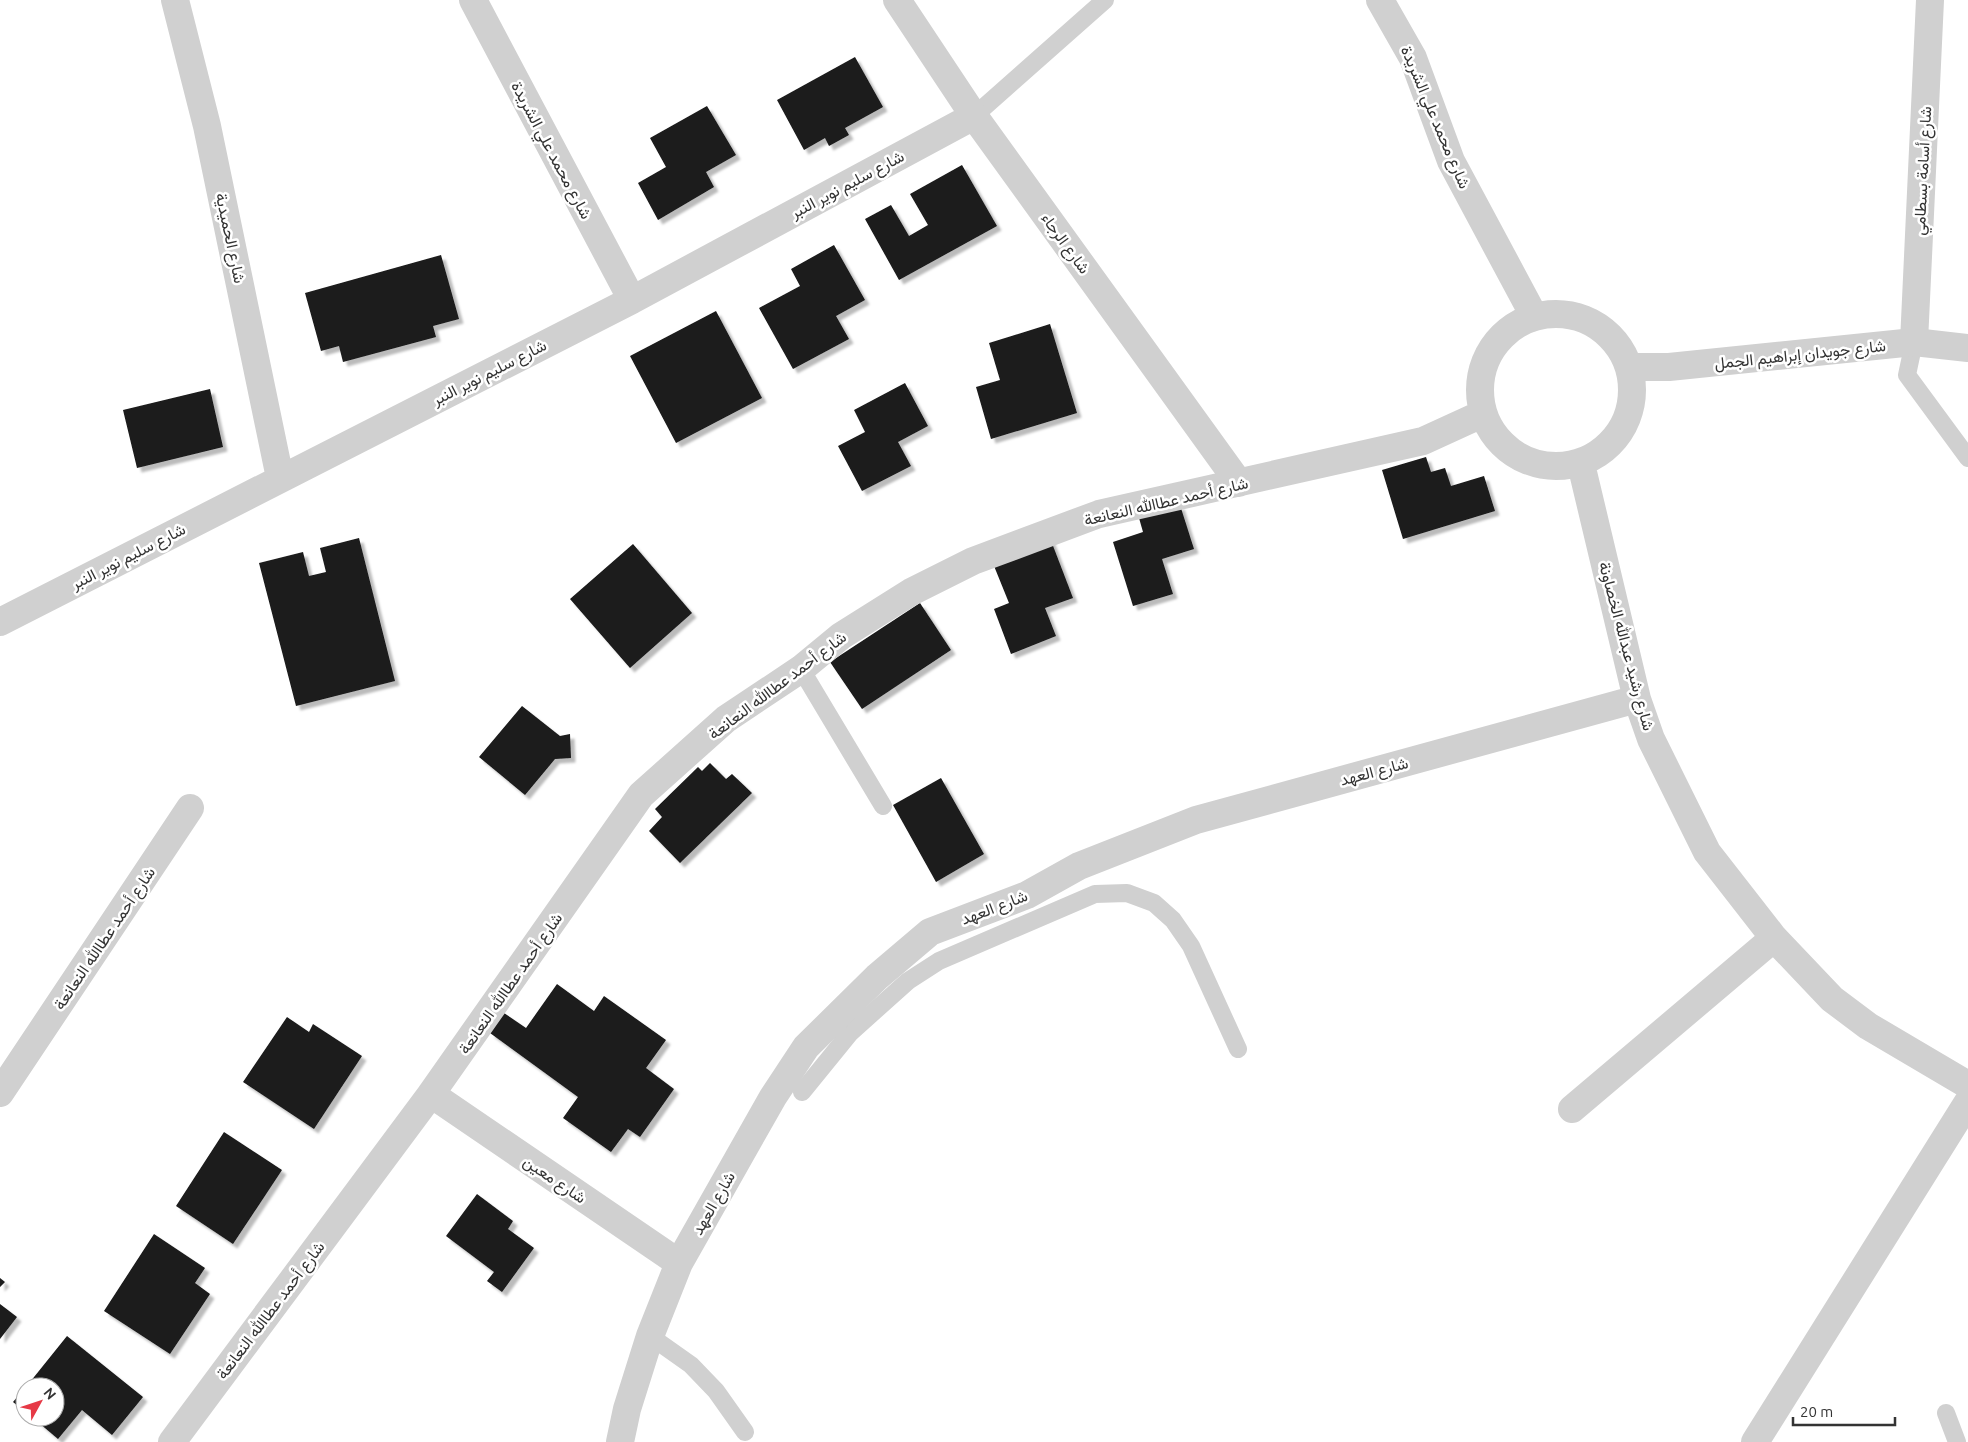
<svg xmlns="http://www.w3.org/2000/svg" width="1968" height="1442" viewBox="0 0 1968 1442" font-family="Ubuntu,Vazirmatn,sans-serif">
  <defs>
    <filter id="shadow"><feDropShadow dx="4.5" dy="4.5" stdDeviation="1" flood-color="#0004"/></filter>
  </defs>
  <rect width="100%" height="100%" fill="#fff"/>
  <!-- building -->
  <path fill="#1a1a1a" filter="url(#shadow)" d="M 855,57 L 883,107 L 845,128 L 849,135 L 829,146 L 825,138 L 804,150 L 777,100 Z
    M 707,106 L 736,155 L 706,172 L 714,187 L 658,220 L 638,183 L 666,167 L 650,138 Z
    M 962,165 L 997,226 L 899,280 L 865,219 L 891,205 L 909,236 L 928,225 L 910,194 Z
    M 834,245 L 865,300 L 836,316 L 849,339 L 793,369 L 759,308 L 800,286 L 791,269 Z
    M 441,255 L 459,319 L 433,326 L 436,337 L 343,362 L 339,346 L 321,351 L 305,293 Z
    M 716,311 L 762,398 L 676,443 L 630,356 Z
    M 1050,324 L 1077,413 L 991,439 L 976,387 L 1000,380 L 989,343 Z
    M 905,383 L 928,426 L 898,442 L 911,466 L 862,491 L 838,446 L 865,432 L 854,410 Z
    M 210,389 L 223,447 L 137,468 L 123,410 Z
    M 1426,457 L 1431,472 L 1445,468 L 1451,486 L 1484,476 L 1495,511 L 1403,539 L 1382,470 Z
    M 1180,505 L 1194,549 L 1162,559 L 1173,594 L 1133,606 L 1113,542 L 1143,532 L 1139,518 Z
    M 359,538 L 395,681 L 296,706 L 259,563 L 303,552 L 309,576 L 326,572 L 320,548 Z
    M 1050,538 L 1073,598 L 1045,608 L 1056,636 L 1011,654 L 994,609 L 1009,603 L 992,561 Z
    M 633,544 L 692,613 L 630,668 L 570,599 Z
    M 920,603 L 951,650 L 862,709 L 830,662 Z
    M 522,706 L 560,736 L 570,734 L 571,758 L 555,759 L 525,795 L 479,757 Z
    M 710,763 L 726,779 L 732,774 L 752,793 L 680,863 L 649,831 L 662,817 L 655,809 L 698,767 L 702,771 Z
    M 941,778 L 984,854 L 936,882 L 893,805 Z
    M 557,984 L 594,1011 L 604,996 L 666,1040 L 646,1068 L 674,1089 L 640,1137 L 628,1129 L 611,1152 L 563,1118 L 578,1097 L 490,1033 L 504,1013 L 526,1028 Z
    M 287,1017 L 309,1032 L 313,1024 L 362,1056 L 314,1129 L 243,1082 Z
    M 224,1132 L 282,1170 L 233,1244 L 176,1206 Z
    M 477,1194 L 513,1221 L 508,1229 L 534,1248 L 502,1292 L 487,1281 L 494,1272 L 446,1236 Z
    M 154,1234 L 205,1268 L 195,1283 L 210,1294 L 170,1354 L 104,1311 Z
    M 0,1278 L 5,1282 L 0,1287 Z
    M 0,1304 L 17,1317 L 0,1339 Z
    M 67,1336 L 143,1397 L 112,1435 L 82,1410 L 58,1439 L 32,1417 L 55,1417 L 55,1387 L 26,1387 Z
    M 25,1388 L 25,1412 L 13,1402 Z"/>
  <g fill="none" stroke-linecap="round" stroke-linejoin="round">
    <!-- lane -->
    <path stroke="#d0d0d0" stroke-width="18" d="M 974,116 L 1105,0
      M 1914,342 L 1907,375 L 1968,458
      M 801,669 L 883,806
      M 802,1092 L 850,1033 L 908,981 L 939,961 L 1095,894 L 1127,893 L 1154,903 L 1173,920 L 1191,946 L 1238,1049
      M 650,1336 L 691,1365 L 716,1391 L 745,1432
      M 1946,1413 L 1957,1442"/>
    <!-- street -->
    <path stroke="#d0d0d0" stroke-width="28" d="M 175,0 L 207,126 L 280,478
      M 473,0 L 632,300
      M 897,0 L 974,116 L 1239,483
      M 1380,0 L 1413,58 L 1451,161 L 1534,316
      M1480 390a76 76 0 1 1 152 0a76 76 0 1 1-152 0Z
      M 1914,342 L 1930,0
      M 1631,367 L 1669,367 L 1914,342 L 1968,348
      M 1581,464 L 1637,699 L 1651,739 L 1707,852 L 1774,938 L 1832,999 L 1868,1026 L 1968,1085
      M 0,622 L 632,300 L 974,116
      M 0,1093 L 190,808
      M 431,1094 L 679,1263
      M 1572,1109 L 1774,938
      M 172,1442 L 431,1094 L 641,795 L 726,719 L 801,669 L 841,636 L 911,592 L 973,561 L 1099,514 L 1423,441 L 1482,414
      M 620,1442 L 627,1409 L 650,1336 L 679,1263 L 773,1097 L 806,1047 L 877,977 L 930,932 L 1027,895 L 1079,866 L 1196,820 L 1637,699
      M 1755,1442 L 1968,1102"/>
  </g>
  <g text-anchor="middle" stroke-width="5" stroke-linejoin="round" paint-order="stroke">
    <!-- street labels -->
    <g font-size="16" fill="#333" stroke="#fff">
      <text transform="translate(1436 117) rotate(67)" y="6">شارع محمد علي الشريدة</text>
      <text transform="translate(552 150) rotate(62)" y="6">شارع محمد علي الشريدة</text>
      <text transform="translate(1922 171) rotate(-87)" y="6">شارع أسامة بسطامي</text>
      <text transform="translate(847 184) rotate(-28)" y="6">شارع سليم نوير النبر</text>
      <text transform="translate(231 238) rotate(78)" y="6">شارع الحميدية</text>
      <text transform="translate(1066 243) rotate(54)" y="6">شارع الرجاء</text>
      <text transform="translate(1800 354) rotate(-6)" y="6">شارع جويدان إبراهيم الجمل</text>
      <text transform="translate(489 372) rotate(-27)" y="6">شارع سليم نوير النبر</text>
      <text transform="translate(1166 501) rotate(-13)" y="6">شارع أحمد عطاالله النعانعة</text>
      <text transform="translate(128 556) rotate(-27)" y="6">شارع سليم نوير النبر</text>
      <text transform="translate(1627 646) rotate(75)" y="6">شارع رشيد عبدالله الخصاونة</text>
      <text transform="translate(777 685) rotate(-37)" y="6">شارع أحمد عطاالله النعانعة</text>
      <text transform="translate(1374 771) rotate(-15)" y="6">شارع العهد</text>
      <text transform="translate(994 907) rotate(-21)" y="6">شارع العهد</text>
      <text transform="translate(104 938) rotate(-56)" y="6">شارع أحمد عطاالله النعانعة</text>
      <text transform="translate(510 983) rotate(-55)" y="6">شارع أحمد عطاالله النعانعة</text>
      <text transform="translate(555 1179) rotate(34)" y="6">شارع معين</text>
      <text transform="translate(713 1203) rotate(-60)" y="6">شارع العهد</text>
      <text transform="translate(270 1310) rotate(-53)" y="6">شارع أحمد عطاالله النعانعة</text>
    </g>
  </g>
  <!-- north arrow -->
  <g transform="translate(40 1402) rotate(50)"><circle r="24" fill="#ffffff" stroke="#adadad"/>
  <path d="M0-4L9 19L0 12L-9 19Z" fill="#e63946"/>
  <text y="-8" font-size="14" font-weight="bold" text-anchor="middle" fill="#333333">N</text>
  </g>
  <!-- scale -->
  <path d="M1793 1417v8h102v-8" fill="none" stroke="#333333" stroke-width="2.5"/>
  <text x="1800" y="1417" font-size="15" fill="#333333" stroke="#ffffff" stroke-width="4" paint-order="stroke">20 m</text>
</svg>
